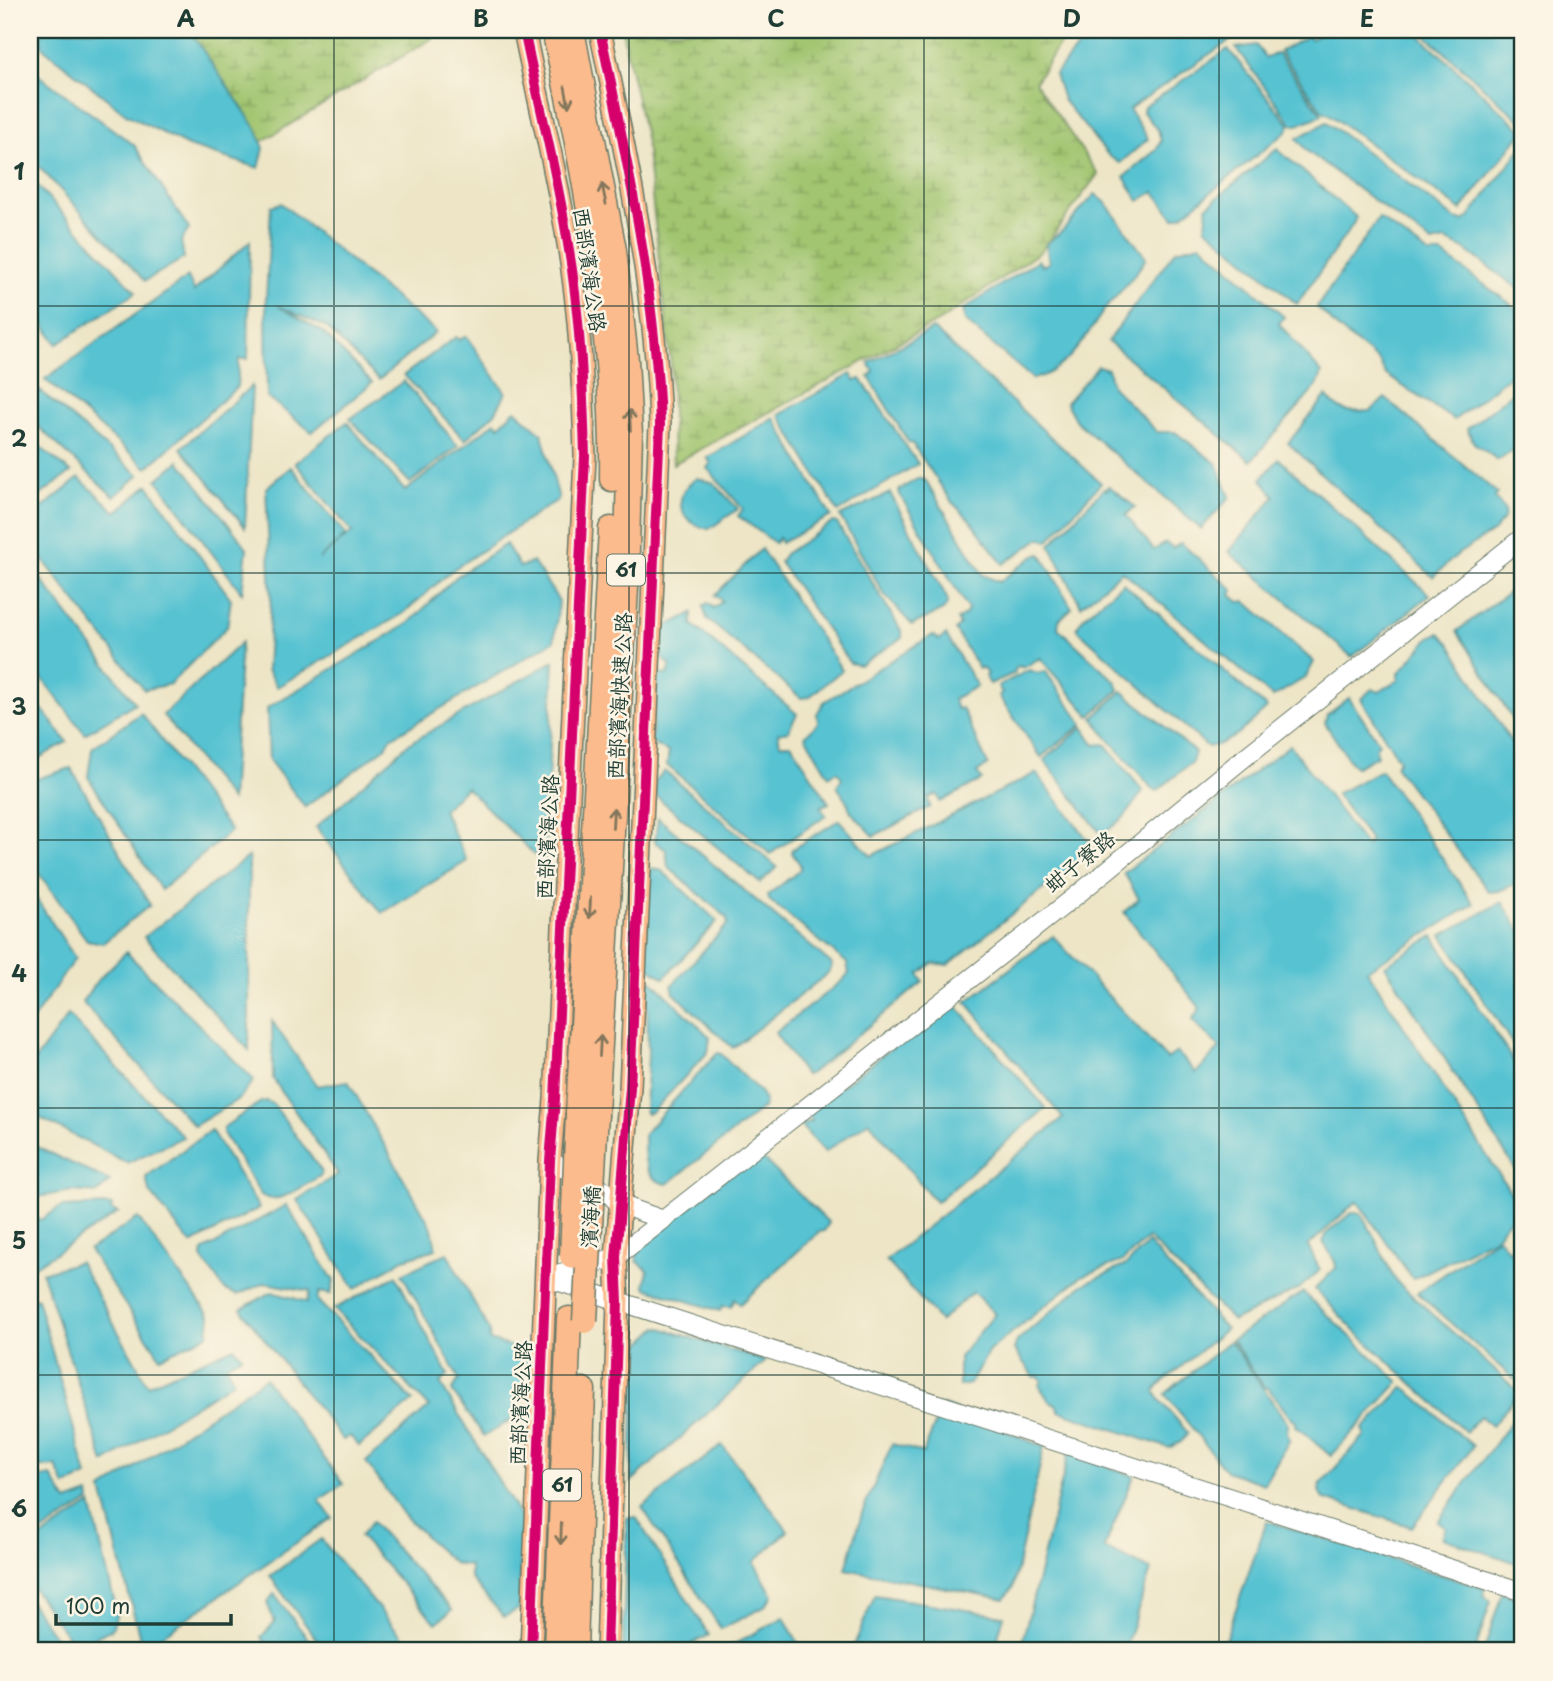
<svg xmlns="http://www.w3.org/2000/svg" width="1553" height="1681" viewBox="0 0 1553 1681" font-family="'Playpen Sans','LXGW WenKai TC',sans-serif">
  <defs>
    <pattern id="wetland-marsh" width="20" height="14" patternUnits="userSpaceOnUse" patternTransform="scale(1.75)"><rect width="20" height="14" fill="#a1c56f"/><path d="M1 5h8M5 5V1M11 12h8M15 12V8" fill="none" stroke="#83a15c"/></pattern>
  </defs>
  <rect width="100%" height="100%" fill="#fcf5e5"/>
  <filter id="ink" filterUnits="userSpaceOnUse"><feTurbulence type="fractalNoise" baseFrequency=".0143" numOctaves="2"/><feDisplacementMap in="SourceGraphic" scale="14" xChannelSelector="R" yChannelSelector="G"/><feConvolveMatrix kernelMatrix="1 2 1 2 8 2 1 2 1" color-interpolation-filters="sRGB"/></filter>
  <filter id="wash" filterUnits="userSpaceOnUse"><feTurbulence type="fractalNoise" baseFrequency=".00686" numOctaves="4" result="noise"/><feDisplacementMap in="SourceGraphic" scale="28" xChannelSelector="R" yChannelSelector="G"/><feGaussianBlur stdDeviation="1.57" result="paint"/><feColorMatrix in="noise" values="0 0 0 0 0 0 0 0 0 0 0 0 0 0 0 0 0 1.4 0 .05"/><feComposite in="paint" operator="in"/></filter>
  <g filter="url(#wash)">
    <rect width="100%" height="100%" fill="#ede5c6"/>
    <!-- wetland -->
    <path fill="url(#wetland-marsh)" stroke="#608152" stroke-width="2" d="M 189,30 L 446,30 L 261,142 Z
      M 622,30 L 1069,30 L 1035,82 L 1098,174 L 1041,251 L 941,320 L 673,464 L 671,366 L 646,142 Z"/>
    <!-- water -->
    <path fill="#57c2d2" stroke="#3b8083" stroke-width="2" d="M 49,30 L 189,30 L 256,128 L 264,148 L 259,168 L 188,146 L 126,114 L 43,48 L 40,35 Z
      M 1092,30 L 1245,30 L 1129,109 L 1148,139 L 1120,163 L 1109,156 L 1063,100 L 1055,74 Z
      M 1328,30 L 1414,30 L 1523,131 L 1461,210 L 1329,114 L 1322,111 L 1280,51 L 1308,36 L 1311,39 Z
      M 1420,30 L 1523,30 L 1523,123 Z
      M 1256,45 L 1266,58 L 1278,53 L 1322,115 L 1297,125 L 1292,124 L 1236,48 Z
      M 1228,49 L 1290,125 L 1286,132 L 1181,216 L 1174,218 L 1154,192 L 1139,201 L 1124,177 L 1156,150 L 1161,141 L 1158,130 L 1143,112 L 1144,107 Z
      M 30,69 L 134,145 L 189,229 L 181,241 L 184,258 L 145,281 L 30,157 Z
      M 1327,122 L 1455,219 L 1463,221 L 1469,217 L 1523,146 L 1523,292 L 1463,248 L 1445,240 L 1432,243 L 1307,151 L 1297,138 Z
      M 1277,149 L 1356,217 L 1353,224 L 1297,304 L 1205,227 L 1207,219 L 1206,207 Z
      M 30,178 L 136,292 L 57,344 L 30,304 Z
      M 1095,194 L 1105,202 L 1146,258 C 1135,277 1119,292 1105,309 C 1086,335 1067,372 1033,379 L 965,321 L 963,310 L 1038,260 L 1042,266 L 1049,263 L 1046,244 L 1063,230 Z
      M 281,203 L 436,332 L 379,380 L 326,327 L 278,306 L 323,332 L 372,383 L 312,432 L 267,397 L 266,300 L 271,206 Z
      M 1379,218 L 1429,254 L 1442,254 L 1523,313 L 1523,365 L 1454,420 L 1385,374 L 1379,361 L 1339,329 L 1317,307 Z
      M 250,241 L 248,359 L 239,359 L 237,387 L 147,468 L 45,379 L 188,277 L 194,291 Z
      M 1201,244 L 1284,317 L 1279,324 L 1322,373 L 1317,386 L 1251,461 L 1108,341 L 1176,250 Z
      M 933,329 L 1101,483 L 1048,541 L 1041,538 L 1003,564 L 970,520 L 952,502 L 912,443 L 909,443 L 869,377 L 874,371 L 868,363 Z
      M 466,336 L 506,393 L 495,413 L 465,440 L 404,375 L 456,337 L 459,340 Z
      M 1098,366 L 1108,369 L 1112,386 L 1157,432 L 1175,432 L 1217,464 L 1230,497 L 1201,529 L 1076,421 L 1066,403 Z
      M 851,374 L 855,381 L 861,379 L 918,464 L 838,512 L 779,415 Z
      M 404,381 L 458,446 L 410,483 L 350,419 Z
      M 1523,384 L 1523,450 L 1518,446 L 1498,460 L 1474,443 L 1467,429 Z
      M 252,386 L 245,527 L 181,448 Z
      M 39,390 L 139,475 L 114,497 L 30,419 L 30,396 Z
      M 1326,396 C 1341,414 1349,412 1371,411 L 1385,398 L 1497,493 L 1495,498 L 1505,510 L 1504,519 L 1494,531 L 1458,554 L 1433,577 L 1288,443 Z
      M 515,410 L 542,434 L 559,499 L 451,571 L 404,613 L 277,687 L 267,670 L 271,597 L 266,488 L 291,467 L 346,535 L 319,559 L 352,532 L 295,463 L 347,422 L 405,491 L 495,422 L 499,426 Z
      M 774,418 L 831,516 L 781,543 L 779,538 L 775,543 L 738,516 L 743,509 L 707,468 L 711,463 L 707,458 Z
      M 30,439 L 71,472 L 30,503 Z
      M 1279,459 L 1430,595 L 1352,657 L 1229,552 L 1275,496 L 1261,479 Z
      M 179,461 L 247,548 L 242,593 L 157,480 Z
      M 79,478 L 116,512 L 148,485 L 231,599 L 227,627 L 170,684 L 144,690 L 30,543 L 30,518 Z
      M 697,478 L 714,483 L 738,509 L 709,529 C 680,524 669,496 697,478 Z
      M 919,478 L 926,481 L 983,575 L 999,582 L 1034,556 L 1041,554 L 1072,608 L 1059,620 L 1058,628 L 1116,682 L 1119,690 L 1090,716 L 1040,658 L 1023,668 L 1020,666 L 1015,669 L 1015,673 L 990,684 L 985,676 L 987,674 L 982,667 L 979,669 L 955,630 L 960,625 L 957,620 L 966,614 L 968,609 L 900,495 L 899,490 Z
      M 1109,486 L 1135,507 L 1126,515 L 1154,550 L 1165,543 L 1173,548 L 1181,543 L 1233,590 L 1231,595 L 1239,602 L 1245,601 L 1314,662 L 1306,677 L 1273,697 L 1122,571 L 1081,606 L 1050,545 L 1104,488 L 1107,490 Z
      M 890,493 L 947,598 L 947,605 L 943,610 L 912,625 L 883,593 L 840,516 Z
      M 833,522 L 837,523 L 902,632 L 902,638 L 860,665 L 850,663 L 780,562 L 785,554 Z
      M 506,544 L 520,567 L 533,562 L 559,601 L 554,641 L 391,738 L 386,747 L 305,807 L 269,760 L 267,708 L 409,623 L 456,577 Z
      M 761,549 L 842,670 L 809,697 L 801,698 L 707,619 L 703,606 L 708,603 L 714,608 L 722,601 L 715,595 Z
      M 30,565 L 135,703 L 85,734 L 30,663 Z
      M 1123,583 L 1267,708 C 1249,724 1233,743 1208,747 L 1080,632 L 1077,627 L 1084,617 Z
      M 1521,583 L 1523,585 L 1523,735 L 1457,631 Z
      M 693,613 L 692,624 L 797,714 L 788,731 L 778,733 L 780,744 L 791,744 L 829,803 L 820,807 L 826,815 L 770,854 L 667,765 L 669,752 L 651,743 L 658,673 L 667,675 L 671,666 L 660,656 L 655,632 Z
      M 1440,633 L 1450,644 L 1523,761 L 1523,868 L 1513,885 L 1499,891 L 1489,892 L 1395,766 L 1399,760 L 1361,699 L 1372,689 L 1379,692 L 1399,680 L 1399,673 L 1431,636 Z
      M 933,635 L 939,640 L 946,635 L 977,686 L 953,699 L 957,709 L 962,708 L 988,765 L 977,773 L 982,780 L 940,802 L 937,794 L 928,798 L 930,807 L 874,836 L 851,812 L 847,802 L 837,786 L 842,778 L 837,771 L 829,776 L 805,736 L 818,723 L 817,714 L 824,702 Z
      M 241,643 L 231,800 L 163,715 Z
      M 554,661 L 544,864 L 466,787 L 443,810 L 467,861 L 382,913 L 316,827 L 408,744 Z
      M 1029,670 L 1038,673 L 1045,671 L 1083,724 L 1041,757 L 999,696 L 1002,693 L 998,686 Z
      M 1122,691 L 1195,752 L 1192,762 L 1157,791 L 1151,787 L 1106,736 L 1093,718 Z
      M 30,693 L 67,742 L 30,763 Z
      M 1349,698 L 1379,743 L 1375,748 L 1377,756 L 1356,767 L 1351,763 L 1325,723 L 1327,715 Z
      M 141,713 L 231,831 L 161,890 L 88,777 L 92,748 Z
      M 1083,727 L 1095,745 L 1105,744 L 1143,791 L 1124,817 L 1102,835 L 1044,760 Z
      M 1290,745 L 1366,846 L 1371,841 L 1336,794 L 1381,770 L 1474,904 L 1367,970 L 1520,1207 L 1494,1238 L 1413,1279 L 1357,1201 L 1308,1246 L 1320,1270 L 1300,1288 L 1233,1321 L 1148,1238 L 1123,1261 L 1082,1276 L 989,1351 L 970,1384 L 959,1386 L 959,1357 L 995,1314 L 973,1292 L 940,1321 L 886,1260 L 1063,1118 L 966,1002 L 1053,936 L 1167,1059 L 1177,1052 L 1196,1073 L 1220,1048 L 1192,1020 L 1200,1008 L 1124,912 L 1139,899 L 1124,873 Z
      M 71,768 L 150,905 L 103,943 L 87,940 L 30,861 L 30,781 Z
      M 665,771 L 777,867 L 760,883 L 656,796 L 655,781 Z
      M 1036,773 L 1088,840 L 1092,850 L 948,965 L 933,963 L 919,974 L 923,982 L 811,1073 L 805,1075 L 775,1033 L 843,980 L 849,973 L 847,963 L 769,900 L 768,895 L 800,870 L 800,864 L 792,853 L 793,849 L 839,820 L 871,856 Z
      M 658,818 L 832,964 L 830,971 L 822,978 L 733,1048 L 674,993 L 672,985 L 728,924 L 726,917 L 668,867 L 666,850 L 655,842 Z
      M 249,856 L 249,1050 L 144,937 Z
      M 650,868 L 662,871 L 717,921 L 664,978 L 645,965 Z
      M 30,889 L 75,958 L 30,1024 Z
      M 1502,902 L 1523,935 L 1523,1060 L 1442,935 Z
      M 1433,936 L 1523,1076 L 1523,1181 L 1385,965 Z
      M 126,952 L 254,1080 L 240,1098 L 194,1126 L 82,1002 L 97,981 Z
      M 651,980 L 710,1037 L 708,1052 L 654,1110 L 647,1114 L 645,1110 L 648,1054 L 647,982 Z
      M 953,1002 L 1046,1108 L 936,1202 L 869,1121 L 825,1152 L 800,1125 L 812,1121 L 807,1112 Z
      M 68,1015 L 183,1137 L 127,1163 L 30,1113 L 30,1067 Z
      M 272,1021 L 317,1086 L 348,1081 L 432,1228 L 436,1249 L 404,1259 L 355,1289 L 297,1200 L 338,1174 L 273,1079 Z
      M 720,1053 L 761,1093 L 765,1101 L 763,1108 L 674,1179 L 667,1184 C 642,1179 644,1155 644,1134 L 716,1054 Z
      M 267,1101 L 274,1105 L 322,1172 L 320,1176 C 304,1185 278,1207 261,1195 L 223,1133 L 224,1127 L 261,1102 Z
      M 211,1130 L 259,1208 L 191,1244 L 149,1191 L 146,1177 Z
      M 30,1144 L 110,1181 L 98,1193 L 72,1191 L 38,1197 L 30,1191 Z
      M 756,1152 L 829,1223 L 824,1231 L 819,1232 L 740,1304 L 735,1299 L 731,1307 L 722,1306 L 720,1311 L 648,1289 L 645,1285 L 648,1270 L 637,1261 L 637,1251 Z
      M 113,1205 L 111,1210 L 118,1213 L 30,1269 L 30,1213 L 40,1220 L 61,1207 Z
      M 286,1205 L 334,1281 L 331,1294 L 319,1292 L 317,1300 L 413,1401 L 359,1446 L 350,1436 L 343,1440 L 241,1309 L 272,1292 L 307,1302 L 310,1291 L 265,1283 L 237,1295 L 225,1290 L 202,1258 L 203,1251 Z
      M 1351,1213 L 1360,1213 C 1375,1233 1383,1259 1396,1281 L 1519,1392 L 1492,1426 L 1480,1416 L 1466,1432 L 1355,1331 L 1315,1289 L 1336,1268 L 1335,1261 L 1323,1242 L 1327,1233 Z
      M 138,1218 L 210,1316 L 208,1335 L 160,1357 L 89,1250 Z
      M 1498,1237 L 1509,1251 L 1523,1245 L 1523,1367 L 1520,1369 L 1523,1373 L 1514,1379 L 1417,1293 Z
      M 1148,1243 L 1226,1329 L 1158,1386 L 1155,1391 L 1159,1399 L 1188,1433 L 1181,1442 L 1169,1448 L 1059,1411 L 1056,1404 L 1049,1401 L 1039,1385 L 1042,1381 L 1038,1376 L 1034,1377 L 1014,1349 L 1017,1341 L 1082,1285 L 1126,1265 Z
      M 447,1253 L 490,1332 L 489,1340 L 529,1352 L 518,1416 L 484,1436 L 452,1391 L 459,1379 L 402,1274 Z
      M 79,1262 L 148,1385 L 234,1347 L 242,1356 L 226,1365 L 234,1381 L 104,1463 L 42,1273 Z
      M 396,1276 L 448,1375 L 440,1383 L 521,1518 L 519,1609 L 504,1617 L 470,1578 L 470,1566 L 455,1564 L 437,1548 L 404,1515 L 366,1462 L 429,1407 L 334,1309 Z
      M 1303,1292 L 1399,1382 L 1331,1456 L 1296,1426 L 1296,1421 L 1290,1417 L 1268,1388 L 1264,1387 L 1232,1340 Z
      M 37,1298 L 87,1476 L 65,1486 L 56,1466 L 30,1468 L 30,1300 Z
      M 658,1327 L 766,1361 L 631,1482 L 635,1349 Z
      M 1230,1341 L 1288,1424 L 1287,1434 L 1290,1439 L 1264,1484 L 1226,1471 L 1165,1394 Z
      M 265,1378 L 343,1484 L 319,1500 L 332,1518 L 147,1646 L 141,1642 L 102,1490 Z
      M 1404,1387 L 1473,1446 L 1412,1527 L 1322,1498 L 1319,1491 L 1320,1485 L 1365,1435 L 1363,1429 Z
      M 943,1405 L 1044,1447 L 1013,1587 L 1004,1599 L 846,1569 L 862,1513 L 892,1444 L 923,1453 Z
      M 1523,1405 L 1523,1565 L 1442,1538 L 1446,1527 L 1438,1521 Z
      M 722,1445 L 788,1531 L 754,1562 L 773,1596 L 764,1607 L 721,1629 L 642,1507 Z
      M 1069,1452 L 1134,1476 L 1104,1548 L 1151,1570 L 1124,1651 L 1020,1651 Z
      M 51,1476 L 67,1502 L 89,1494 L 90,1501 L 30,1540 L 30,1480 Z
      M 91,1504 L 117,1613 L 112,1629 L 75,1647 L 30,1584 L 30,1545 Z
      M 636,1517 L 709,1635 L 679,1651 L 623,1651 L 627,1518 Z
      M 1267,1521 L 1484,1588 L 1484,1596 L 1491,1601 L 1475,1651 L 1276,1651 L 1225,1640 Z
      M 372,1522 L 452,1610 L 436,1623 L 360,1536 Z
      M 321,1539 L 414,1651 L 325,1651 L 270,1576 Z
      M 1502,1593 L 1523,1600 L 1523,1651 L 1484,1651 Z
      M 274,1594 L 317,1651 L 272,1651 L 261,1637 L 275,1622 L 267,1603 Z
      M 875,1595 L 1004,1616 L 994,1651 L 841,1651 L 846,1646 L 853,1648 Z
      M 30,1602 L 64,1649 L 30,1651 Z
      M 784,1617 L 802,1651 L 722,1651 Z"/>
  </g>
  <g filter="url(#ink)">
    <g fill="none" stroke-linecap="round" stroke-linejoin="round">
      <!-- minor casing -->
      <g stroke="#677867" stroke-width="20">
        <path id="minor" d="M 550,1161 L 607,1192 L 619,1204 L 663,1220
          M 547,1277 L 616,1257 L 1077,895 L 1239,762 L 1523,537
          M 547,1278 L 1523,1592"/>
      </g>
      <!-- major casing -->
      <g stroke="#677867" stroke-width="24">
        <path id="major" d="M 524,30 C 538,101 557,172 568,244 C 580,314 583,385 585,456 L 555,1099 L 550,1161 L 531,1651
          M 600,30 C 627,160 656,292 660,425 L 630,1088 L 616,1257 L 618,1301 L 607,1651"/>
      </g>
      <!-- highway casing -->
      <g stroke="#677867" stroke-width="27">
        <path id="highway" d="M 554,30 C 586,178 614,327 612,479
          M 572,30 L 614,250 L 626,360 L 630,434 L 626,588 L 596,1114
          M 578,1113 L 611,529
          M 556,1651 L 569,1319
          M 575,1651 L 583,1390"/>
      </g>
      <!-- minor -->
      <use href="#minor" stroke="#fff" stroke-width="18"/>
      <!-- major -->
      <use href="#major" stroke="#fbbb8c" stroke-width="21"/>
      <!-- highway -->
      <use href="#highway" stroke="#fbbb8c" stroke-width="24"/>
      <!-- highway-bridge casing -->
      <g stroke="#677867" stroke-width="27" stroke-linecap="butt">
        <path id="highway-bridge" d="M 572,1256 L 578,1113
          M 585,1321 L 596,1114"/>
      </g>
      <!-- highway-bridge -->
      <use href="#highway-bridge" stroke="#fbbb8c" stroke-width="24"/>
      <!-- cycleway casing -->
      <g stroke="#fcf5e5" stroke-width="15">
        <path id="cycleway" d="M 524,30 C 538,101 557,172 568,244 C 580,314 583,385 585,456 L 555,1099 L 550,1161 L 531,1651
          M 600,30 C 627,160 656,292 660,425 L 630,1088 L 616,1257 L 618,1301 L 607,1651"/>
      </g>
      <!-- cycleway -->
      <use href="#cycleway" stroke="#d6006c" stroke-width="10"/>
    </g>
    <!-- one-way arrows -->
    <defs><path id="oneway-shaft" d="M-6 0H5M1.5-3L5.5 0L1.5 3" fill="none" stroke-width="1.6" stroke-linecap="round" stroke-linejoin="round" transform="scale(1.75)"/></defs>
    <g stroke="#82765c">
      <use href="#oneway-shaft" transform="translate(567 97) rotate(79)"/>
      <use href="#oneway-shaft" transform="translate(604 194) rotate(-101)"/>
      <use href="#oneway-shaft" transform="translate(630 420) rotate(-92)"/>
      <use href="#oneway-shaft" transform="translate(613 818) rotate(-87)"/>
      <use href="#oneway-shaft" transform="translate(590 908) rotate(93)"/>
      <use href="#oneway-shaft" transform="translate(600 1046) rotate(-87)"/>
      <use href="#oneway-shaft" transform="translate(561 1534) rotate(92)"/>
    </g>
  </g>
  <!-- grid -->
  <path fill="none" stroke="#1f3d34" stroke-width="2" stroke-opacity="0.55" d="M 334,30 L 334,1651M 629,30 L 629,1651M 924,30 L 924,1651M 1219,30 L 1219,1651M 30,306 L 1523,306M 30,573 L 1523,573M 30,840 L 1523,840M 30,1108 L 1523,1108M 30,1375 L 1523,1375"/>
  <g text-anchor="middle" stroke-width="5" stroke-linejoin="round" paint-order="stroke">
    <!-- shield labels -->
    <g fill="#fcf5e5" stroke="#617469" stroke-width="2">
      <rect x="607" y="554.5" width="38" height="31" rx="5"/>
      <rect x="543" y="1469.5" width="38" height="31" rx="5"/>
    </g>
    <g font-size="19" font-weight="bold" fill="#1f3d34">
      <text x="626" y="577">61</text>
      <text x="562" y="1492">61</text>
    </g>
    <!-- street labels -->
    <g font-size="21" fill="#1f3d34" stroke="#fcf5e5">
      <text transform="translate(589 270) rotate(82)" y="7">西部濱海公路</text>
      <text transform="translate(620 696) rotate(-87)" y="7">西部濱海快速公路</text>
      <text transform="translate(548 837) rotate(-87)" y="7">西部濱海公路</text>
      <text transform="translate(1080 862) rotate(-39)" y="7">蚶子寮路</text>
      <text transform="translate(591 1217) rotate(-87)" y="7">濱海橋</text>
      <text transform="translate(521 1403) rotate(-87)" y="7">西部濱海公路</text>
    </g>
  </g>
  <!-- margin -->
  <rect width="1553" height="1681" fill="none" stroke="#fcf5e5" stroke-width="77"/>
  <!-- scale -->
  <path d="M56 1614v10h175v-10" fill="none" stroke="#1f3d34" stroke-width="3.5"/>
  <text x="66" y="1614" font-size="21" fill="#1f3d34" stroke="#fcf5e5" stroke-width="5" paint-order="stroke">100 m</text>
  <rect x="38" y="38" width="1476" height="1604" fill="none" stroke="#1f3d34" stroke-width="2.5"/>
  <g font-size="23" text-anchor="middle" font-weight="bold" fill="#1f3d34">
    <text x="186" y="27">A</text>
    <text x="481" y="27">B</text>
    <text x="776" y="27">C</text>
    <text x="1072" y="27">D</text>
    <text x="1367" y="27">E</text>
    <text x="19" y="180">1</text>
    <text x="19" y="447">2</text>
    <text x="19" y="715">3</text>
    <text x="19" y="982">4</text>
    <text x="19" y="1249">5</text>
    <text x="19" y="1517">6</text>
  </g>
</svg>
